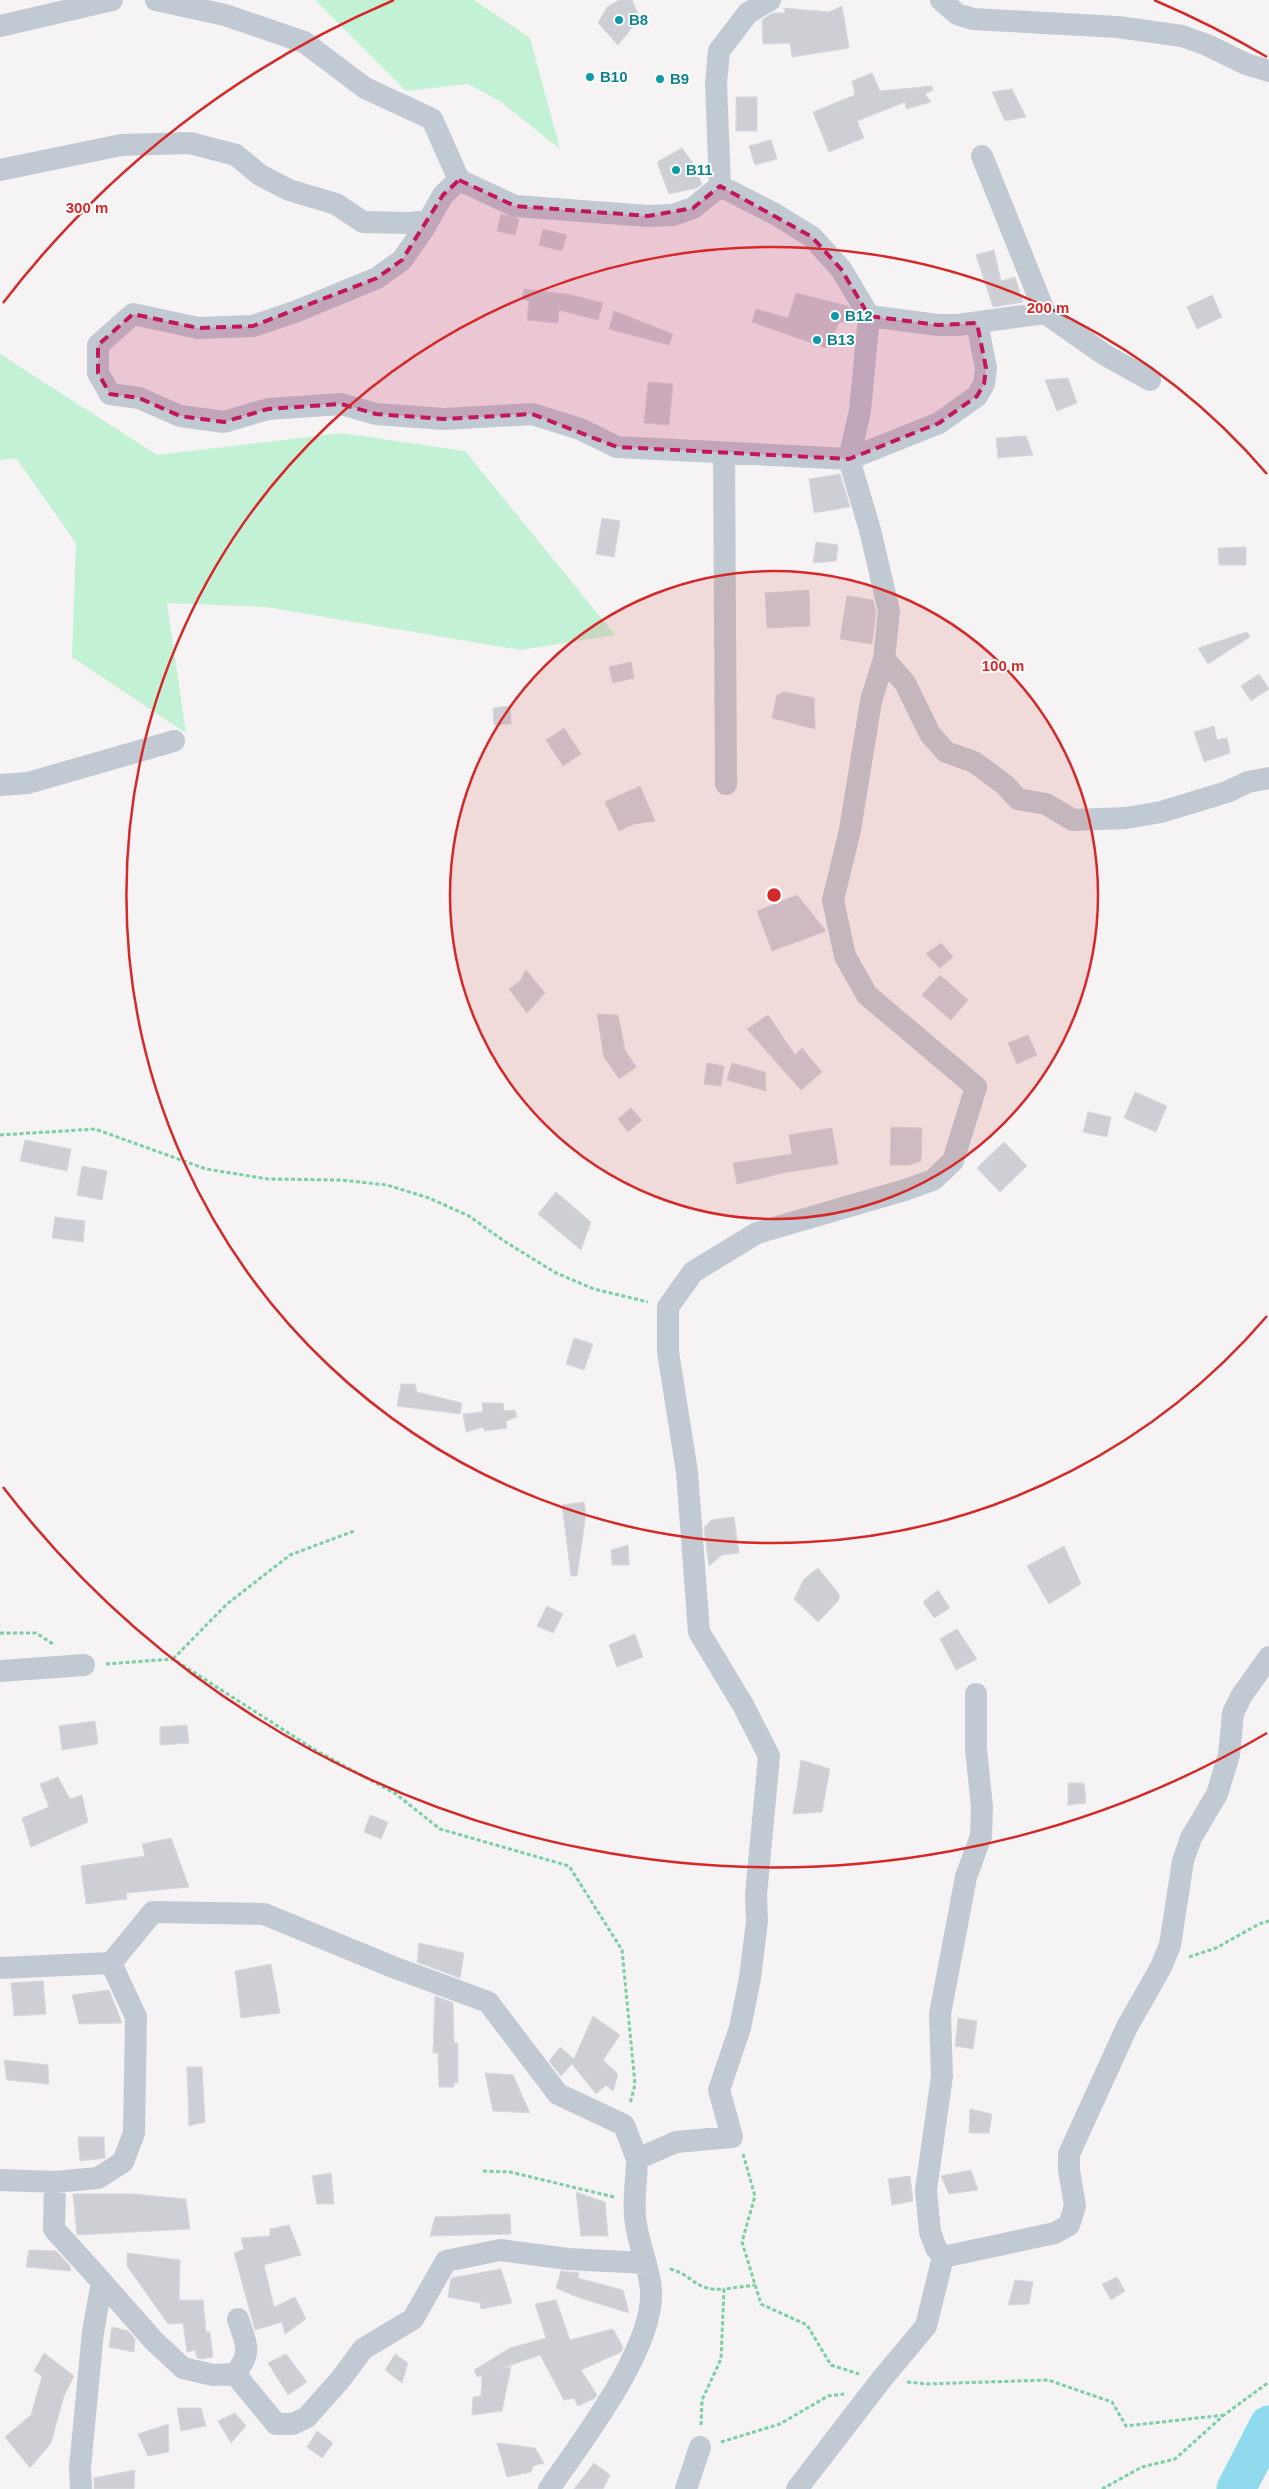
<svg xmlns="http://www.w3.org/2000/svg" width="1269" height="2489" viewBox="0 0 1269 2489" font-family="Helvetica,sans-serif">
  <rect width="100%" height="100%" fill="#f5f3f3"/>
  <!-- green -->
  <path fill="#c3f1d5" d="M 315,0 L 474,0 L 530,38 L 560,149 L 500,101 L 468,84 L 406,91 Z
    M 0,354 L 157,455 L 341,433 L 465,451 L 615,635 L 521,650 L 266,607 L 167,603 L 186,733 L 72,657 L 76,543 L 16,458 L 0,460 Z"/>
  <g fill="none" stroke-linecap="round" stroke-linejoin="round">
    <!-- river -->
    <path stroke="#90daee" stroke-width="39" d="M 1236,2489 L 1269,2425"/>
  </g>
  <!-- building -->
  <path fill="#cdcfd5" stroke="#d7d9de" d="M 619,0 L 632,0 L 640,18 L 618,45 L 598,23 L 607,7 Z
    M 842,6 L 849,48 L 792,57 L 790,43 L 763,44 L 762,20 L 773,13 L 785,13 L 784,8 L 829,12 Z
    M 872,73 L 880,91 L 932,86 L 933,90 L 925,94 L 931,102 L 906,109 L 905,102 L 857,121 L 864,138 L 829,152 L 813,112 L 855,95 L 852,81 Z
    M 1012,89 L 1026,117 L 1005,121 L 992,92 Z
    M 736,97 L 757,97 L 757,131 L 736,131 Z
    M 771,140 L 777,159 L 755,165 L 749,146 Z
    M 682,148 L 693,163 L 702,184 L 697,188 L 669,194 L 657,162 Z
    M 501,214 L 519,219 L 515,235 L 497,231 Z
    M 543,229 L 567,235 L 562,251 L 539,245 Z
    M 994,250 L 1001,281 L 1015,277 L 1023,302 L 993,307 L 976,255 Z
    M 524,289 L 572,295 L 603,303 L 598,320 L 559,310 L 558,323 L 527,320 L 529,301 L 522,299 Z
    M 796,293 L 848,306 L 851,312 L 847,324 L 840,322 L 826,348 L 752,322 L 756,309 L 788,318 Z
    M 1212,295 L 1222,317 L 1197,329 L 1187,307 Z
    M 614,311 L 673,334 L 669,345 L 609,329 Z
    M 1068,378 L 1077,403 L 1057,411 L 1045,380 Z
    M 648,382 L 673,384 L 669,425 L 644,423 Z
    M 1026,436 L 1033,455 L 998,458 L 996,438 Z
    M 840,474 L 850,507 L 814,513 L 809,479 Z
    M 602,518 L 620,521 L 614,557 L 596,554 Z
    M 816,542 L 838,545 L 836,561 L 813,563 Z
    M 1246,547 L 1246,565 L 1219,565 L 1218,548 Z
    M 809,590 L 810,626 L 767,628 L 765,593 Z
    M 847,596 L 873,600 L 876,612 L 872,644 L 840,639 Z
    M 1247,632 L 1250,637 L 1208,664 L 1198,648 Z
    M 631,662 L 634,678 L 613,683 L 609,667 Z
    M 1259,674 L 1269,689 L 1251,701 L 1241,686 Z
    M 784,692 L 814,698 L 815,729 L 772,718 L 777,695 Z
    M 510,706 L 511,724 L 494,725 L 493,708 Z
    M 1214,726 L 1217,740 L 1227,738 L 1230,753 L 1204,762 L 1194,732 Z
    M 564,728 L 581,754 L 563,766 L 546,740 Z
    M 640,786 L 655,821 L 634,824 L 619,831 L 605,802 Z
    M 797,895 L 826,931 L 772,951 L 757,911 Z
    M 941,943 L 953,957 L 940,968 L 926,954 Z
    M 526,970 L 545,993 L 527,1013 L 509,989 L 520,981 Z
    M 940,975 L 968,1000 L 951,1020 L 922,995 Z
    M 597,1014 L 618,1015 L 625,1050 L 636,1067 L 619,1079 L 604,1057 Z
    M 768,1015 L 795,1055 L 802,1048 L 822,1072 L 801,1090 L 747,1029 Z
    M 1028,1035 L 1037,1055 L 1017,1064 L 1008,1043 Z
    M 707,1063 L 724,1066 L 721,1086 L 704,1084 Z
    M 732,1063 L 765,1072 L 766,1091 L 727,1080 Z
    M 1135,1092 L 1167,1106 L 1156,1132 L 1124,1118 Z
    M 631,1108 L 642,1120 L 628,1132 L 618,1119 Z
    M 1088,1112 L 1111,1117 L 1107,1137 L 1083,1132 Z
    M 891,1127 L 922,1128 L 921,1161 L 909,1165 L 890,1165 Z
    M 832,1128 L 838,1164 L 783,1173 L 737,1184 L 733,1163 L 792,1154 L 789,1135 Z
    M 25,1140 L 71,1149 L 67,1171 L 20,1161 Z
    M 1004,1142 L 1027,1166 L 1000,1192 L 977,1168 Z
    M 82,1166 L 107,1171 L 102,1200 L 77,1195 Z
    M 556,1192 L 591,1222 L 581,1250 L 538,1214 Z
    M 55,1217 L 85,1221 L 83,1242 L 52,1238 Z
    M 574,1338 L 593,1344 L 584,1370 L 566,1364 Z
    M 401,1384 L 415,1384 L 417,1392 L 462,1403 L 460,1414 L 397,1406 Z
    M 482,1403 L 503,1403 L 504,1411 L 515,1410 L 517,1417 L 506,1421 L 507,1428 L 484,1431 L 484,1427 L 466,1432 L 463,1414 L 483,1412 Z
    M 584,1502 L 586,1514 L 577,1576 L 571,1576 L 562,1505 Z
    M 734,1517 L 739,1553 L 722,1555 L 709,1566 L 704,1528 L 711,1520 Z
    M 628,1545 L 629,1565 L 612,1565 L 611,1550 Z
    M 1064,1546 L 1081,1584 L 1049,1604 L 1027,1566 Z
    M 818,1568 L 839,1594 L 839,1600 L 818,1622 L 794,1599 L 804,1579 Z
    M 938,1590 L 950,1608 L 934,1618 L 923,1602 Z
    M 547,1606 L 563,1614 L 553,1633 L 537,1626 Z
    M 957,1629 L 977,1659 L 956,1670 L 940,1639 Z
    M 635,1634 L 643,1657 L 617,1667 L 609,1645 Z
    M 95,1721 L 98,1744 L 62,1750 L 59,1726 Z
    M 187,1725 L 189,1743 L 160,1745 L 160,1727 Z
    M 801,1760 L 830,1769 L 822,1812 L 793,1814 Z
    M 58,1777 L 70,1799 L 82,1795 L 88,1822 L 31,1847 L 22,1818 L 49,1807 L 40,1784 Z
    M 1068,1783 L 1084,1783 L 1086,1803 L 1068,1805 Z
    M 370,1815 L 388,1822 L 381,1839 L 364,1832 Z
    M 171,1838 L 189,1887 L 126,1893 L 127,1899 L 86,1904 L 81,1866 L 145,1856 L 142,1844 Z
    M 419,1943 L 464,1953 L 460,1978 L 417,1962 Z
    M 271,1964 L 280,2013 L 241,2018 L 235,1971 Z
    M 43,1981 L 46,2014 L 14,2016 L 11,1983 Z
    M 109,1990 L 122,2023 L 79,2024 L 72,1995 Z
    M 435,1996 L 453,2003 L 454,2043 L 458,2043 L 458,2083 L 454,2083 L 454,2087 L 439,2087 L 438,2053 L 433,2053 Z
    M 593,2016 L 620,2035 L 603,2060 L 618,2074 L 613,2091 L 606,2085 L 596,2094 L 572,2064 L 561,2076 L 549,2061 L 560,2047 L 574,2059 Z
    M 958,2018 L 977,2021 L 973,2049 L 955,2046 Z
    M 4,2060 L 48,2065 L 49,2084 L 7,2080 Z
    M 187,2067 L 202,2067 L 205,2122 L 189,2126 Z
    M 485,2073 L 513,2075 L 530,2113 L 493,2111 Z
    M 970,2109 L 992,2114 L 989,2133 L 969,2133 Z
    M 78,2137 L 104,2137 L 105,2158 L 80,2161 Z
    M 971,2170 L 978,2190 L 949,2194 L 941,2176 Z
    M 331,2173 L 334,2204 L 317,2204 L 312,2176 Z
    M 910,2176 L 913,2201 L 892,2205 L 888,2179 Z
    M 576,2192 L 605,2202 L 608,2236 L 581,2236 Z
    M 73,2194 L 133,2194 L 186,2199 L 190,2229 L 77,2235 Z
    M 510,2214 L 511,2234 L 430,2236 L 435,2217 Z
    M 289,2225 L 301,2255 L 264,2265 L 274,2307 L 295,2297 L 306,2319 L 285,2334 L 282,2322 L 255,2330 L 234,2253 L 244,2249 L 241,2238 L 270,2236 L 270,2229 Z
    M 29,2250 L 56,2251 L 70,2266 L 71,2271 L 26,2267 Z
    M 127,2253 L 180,2260 L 179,2300 L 203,2300 L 206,2332 L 210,2332 L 213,2357 L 202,2359 L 197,2358 L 195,2350 L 187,2352 L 183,2323 L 168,2324 L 127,2266 Z
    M 501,2269 L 512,2303 L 481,2309 L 480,2303 L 448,2297 L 451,2278 Z
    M 561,2271 L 579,2273 L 578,2278 L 623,2290 L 629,2313 L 577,2297 L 556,2288 Z
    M 1117,2277 L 1125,2291 L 1111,2300 L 1102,2284 Z
    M 1015,2280 L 1033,2282 L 1029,2304 L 1008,2305 Z
    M 556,2300 L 570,2340 L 613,2329 L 623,2347 L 621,2352 L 581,2370 L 597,2395 L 595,2398 L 578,2406 L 574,2398 L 564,2400 L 540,2355 L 500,2369 L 511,2367 L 502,2411 L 472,2415 L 473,2397 L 481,2396 L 482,2375 L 477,2377 L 474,2370 L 510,2348 L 546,2338 L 535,2304 Z
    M 112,2327 L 128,2331 L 135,2339 L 134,2352 L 109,2347 Z
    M 44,2353 L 74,2376 L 64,2396 L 51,2443 L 30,2468 L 5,2437 L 31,2415 L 42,2376 L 34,2371 Z
    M 286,2354 L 307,2382 L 288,2395 L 268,2363 Z
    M 395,2354 L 408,2363 L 402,2383 L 385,2370 Z
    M 177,2408 L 201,2408 L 206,2426 L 181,2431 Z
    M 235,2413 L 246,2426 L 231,2443 L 218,2421 Z
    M 168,2424 L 169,2452 L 148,2456 L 138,2434 Z
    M 317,2431 L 333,2443 L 322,2458 L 307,2447 Z
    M 497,2443 L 535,2448 L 544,2463 L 533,2466 L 531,2472 L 507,2477 Z
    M 594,2463 L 610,2475 L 603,2489 L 574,2489 Z
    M 135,2470 L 134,2489 L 94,2489 L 94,2478 Z"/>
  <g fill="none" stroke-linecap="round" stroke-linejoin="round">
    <!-- path -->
    <path stroke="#7ad0a6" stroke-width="3" stroke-dasharray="4 2.5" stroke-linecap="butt" d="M 0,1135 L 95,1129 L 206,1169 L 268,1179 L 341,1180 L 387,1185 L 429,1198 L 469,1216 L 504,1241 L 556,1273 L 594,1289 L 648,1302
      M 0,1633 L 36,1633 L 53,1644
      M 173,1659 L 227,1604 L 290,1555 L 354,1531
      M 106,1664 L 173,1659 L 315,1750 L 396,1794 L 440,1829 L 569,1866 L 622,1950 L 635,2084 L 630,2104
      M 1189,1957 L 1216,1948 L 1259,1924 L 1269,1921
      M 743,2154 L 755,2196 L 742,2242 L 761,2304 L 807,2325 L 831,2365 L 859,2374
      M 483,2171 L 510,2172 L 614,2197
      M 670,2269 C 694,2275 695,2292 724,2289
      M 907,2382 L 926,2384 L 1048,2380 L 1112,2402 L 1126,2426 L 1224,2415
      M 701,2425 L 702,2400 L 721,2359 L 724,2289 L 755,2285
      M 721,2442 L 780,2424 L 828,2396 L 844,2394
      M 1102,2489 L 1142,2467 L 1175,2459 L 1224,2415 L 1269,2382"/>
    <!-- minor -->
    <path stroke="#c1cad2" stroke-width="22" d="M 156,0 L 225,15 L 304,42 L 365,88 L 432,119 L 459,180 L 515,206 L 648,216 L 673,215 L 693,208 L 720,186 L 775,214 L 812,237 L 841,269 L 869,316 L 860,411 L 849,459 L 870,530 L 889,611 L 884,659 L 871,701 L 850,830 L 833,900 L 845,956 L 867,995 L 976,1087 L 953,1161 L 933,1180 L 905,1190 L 757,1233 L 693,1272 L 668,1307 L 668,1352 L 687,1472 L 699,1632 L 743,1705 L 769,1756 L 756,1895 L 757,1921 L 750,1978 L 740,2028 L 719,2090 L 732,2137 L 676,2142 L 637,2159 C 637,2180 632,2204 636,2224 C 639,2246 650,2269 651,2291 C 654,2349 581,2442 549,2489
      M 941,0 L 957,14 L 973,19 L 1118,27 L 1182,36 L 1207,45 L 1246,64 L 1269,71
      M 0,26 L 112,0
      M 982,156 L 1045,313
      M 0,170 L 121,145 L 190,143 L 236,155 L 260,175 L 289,190 L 336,204 L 363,222 L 411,223 L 428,220
      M 459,180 L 443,195 L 423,230 L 402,260 L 377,278 L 297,311 L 253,326 L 198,328 L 133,314 L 98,345 L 98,373 L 110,394 L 139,398 L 180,416 L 224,422 L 268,409 L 341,404 L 376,414 L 444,419 L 532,414 L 580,429 L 617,447 L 849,459 L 939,423 L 977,396 L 984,384 L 986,368 L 977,323
      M 720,186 L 716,83 L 719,51 L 748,13 L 770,0
      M 869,316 L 938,325 L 958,325 L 1045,313 L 1105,355 L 1150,380
      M 724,453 L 726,784
      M 884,659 L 905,683 L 930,734 L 946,752 L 974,762 L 1005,785 L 1018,799 L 1046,804 L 1073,820 L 1126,818 L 1161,812 L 1227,792 L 1248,782 L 1269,778
      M 0,785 L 28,783 L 174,741
      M 0,1671 L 84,1665
      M 0,1968 L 111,1963 L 153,1912 L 264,1914 L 393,1967 L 488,2002 L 558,2094 L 624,2125 L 637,2159
      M 0,2180 L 55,2182 L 98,2178 L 123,2162 L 134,2133 L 136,2017 L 111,1963
      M 55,2182 L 54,2229 L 102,2282
      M 943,2257 L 1055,2233 L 1069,2225 L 1075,2206 L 1069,2170 L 1069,2154 L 1127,2027 L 1161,1967 L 1170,1945 L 1183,1861 L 1191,1838 L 1217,1794 L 1229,1755 L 1233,1713 L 1242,1695 L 1269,1657
      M 235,2374 L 276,2424 L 293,2424 L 307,2417 L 340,2380 L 363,2349 L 413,2319 L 446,2261 L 500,2250 L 568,2259 L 645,2263
      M 81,2489 L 80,2467 L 93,2332 L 102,2282 L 154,2341 L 183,2368 L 213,2375 L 235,2374 C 253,2351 246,2345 238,2319
      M 686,2489 L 700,2447
      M 797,2489 L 881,2380 L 926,2326 L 943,2257 L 936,2248 L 930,2232 L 926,2190 L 942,2076 L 940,2014 L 966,1877 L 981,1836 L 982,1807 L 976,1749 L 976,1694"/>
  </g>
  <!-- marked area -->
  <path fill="#c2185b" fill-opacity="0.2" stroke="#c2185b" stroke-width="4" stroke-dasharray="10 6" stroke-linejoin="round" d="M 459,180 L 515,206 L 648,216 L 693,208 L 720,186 L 812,237 L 841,269 L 869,316 L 938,325 L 977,323 L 986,368 L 984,384 L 977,396 L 939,423 L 849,459 L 617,447 L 532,414 L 444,419 L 376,414 L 341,404 L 268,409 L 224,422 L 180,416 L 139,398 L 110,394 L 98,373 L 98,345 L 133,314 L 198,328 L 253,326 L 377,278 L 402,260 L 443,195 Z"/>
  <!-- distance rings -->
  <circle cx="774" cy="895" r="324" fill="#d62828" fill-opacity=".12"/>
  <g fill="none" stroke="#d62828" stroke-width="2.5">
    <circle cx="774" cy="895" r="324"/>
    <path d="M1267 1316A648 648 0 1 1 1267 474"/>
    <path d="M1267 1733A972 972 0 0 1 3 1487M3 303A972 972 0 0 1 394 0M1154 0A972 972 0 0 1 1267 57"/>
  </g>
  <!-- markers -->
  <g fill="#0f9aa8" stroke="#fff" stroke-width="2">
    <circle cx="619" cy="20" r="5"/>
    <circle cx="590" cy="77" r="5"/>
    <circle cx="660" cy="79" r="5"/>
    <circle cx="676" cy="170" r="5"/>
    <circle cx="835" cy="316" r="5"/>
    <circle cx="817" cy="340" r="5"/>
  </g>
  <g text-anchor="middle" stroke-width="4" stroke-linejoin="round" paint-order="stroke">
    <!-- culture labels -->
    <g font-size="15" font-weight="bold" fill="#0d838f" stroke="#fff" text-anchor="start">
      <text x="629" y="25">B8</text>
      <text x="600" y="82">B10</text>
      <text x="670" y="84">B9</text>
      <text x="686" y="175">B11</text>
      <text x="845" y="321">B12</text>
      <text x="827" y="345">B13</text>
    </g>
  </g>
  <circle cx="774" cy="895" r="8" fill="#d62828" stroke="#fff" stroke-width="2.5"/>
  <g font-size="15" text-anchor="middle" font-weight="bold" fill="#d62828" stroke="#fff" stroke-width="4" stroke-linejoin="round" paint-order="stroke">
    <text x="87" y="213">300 m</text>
    <text x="1048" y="313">200 m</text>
    <text x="1003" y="671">100 m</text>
  </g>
</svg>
